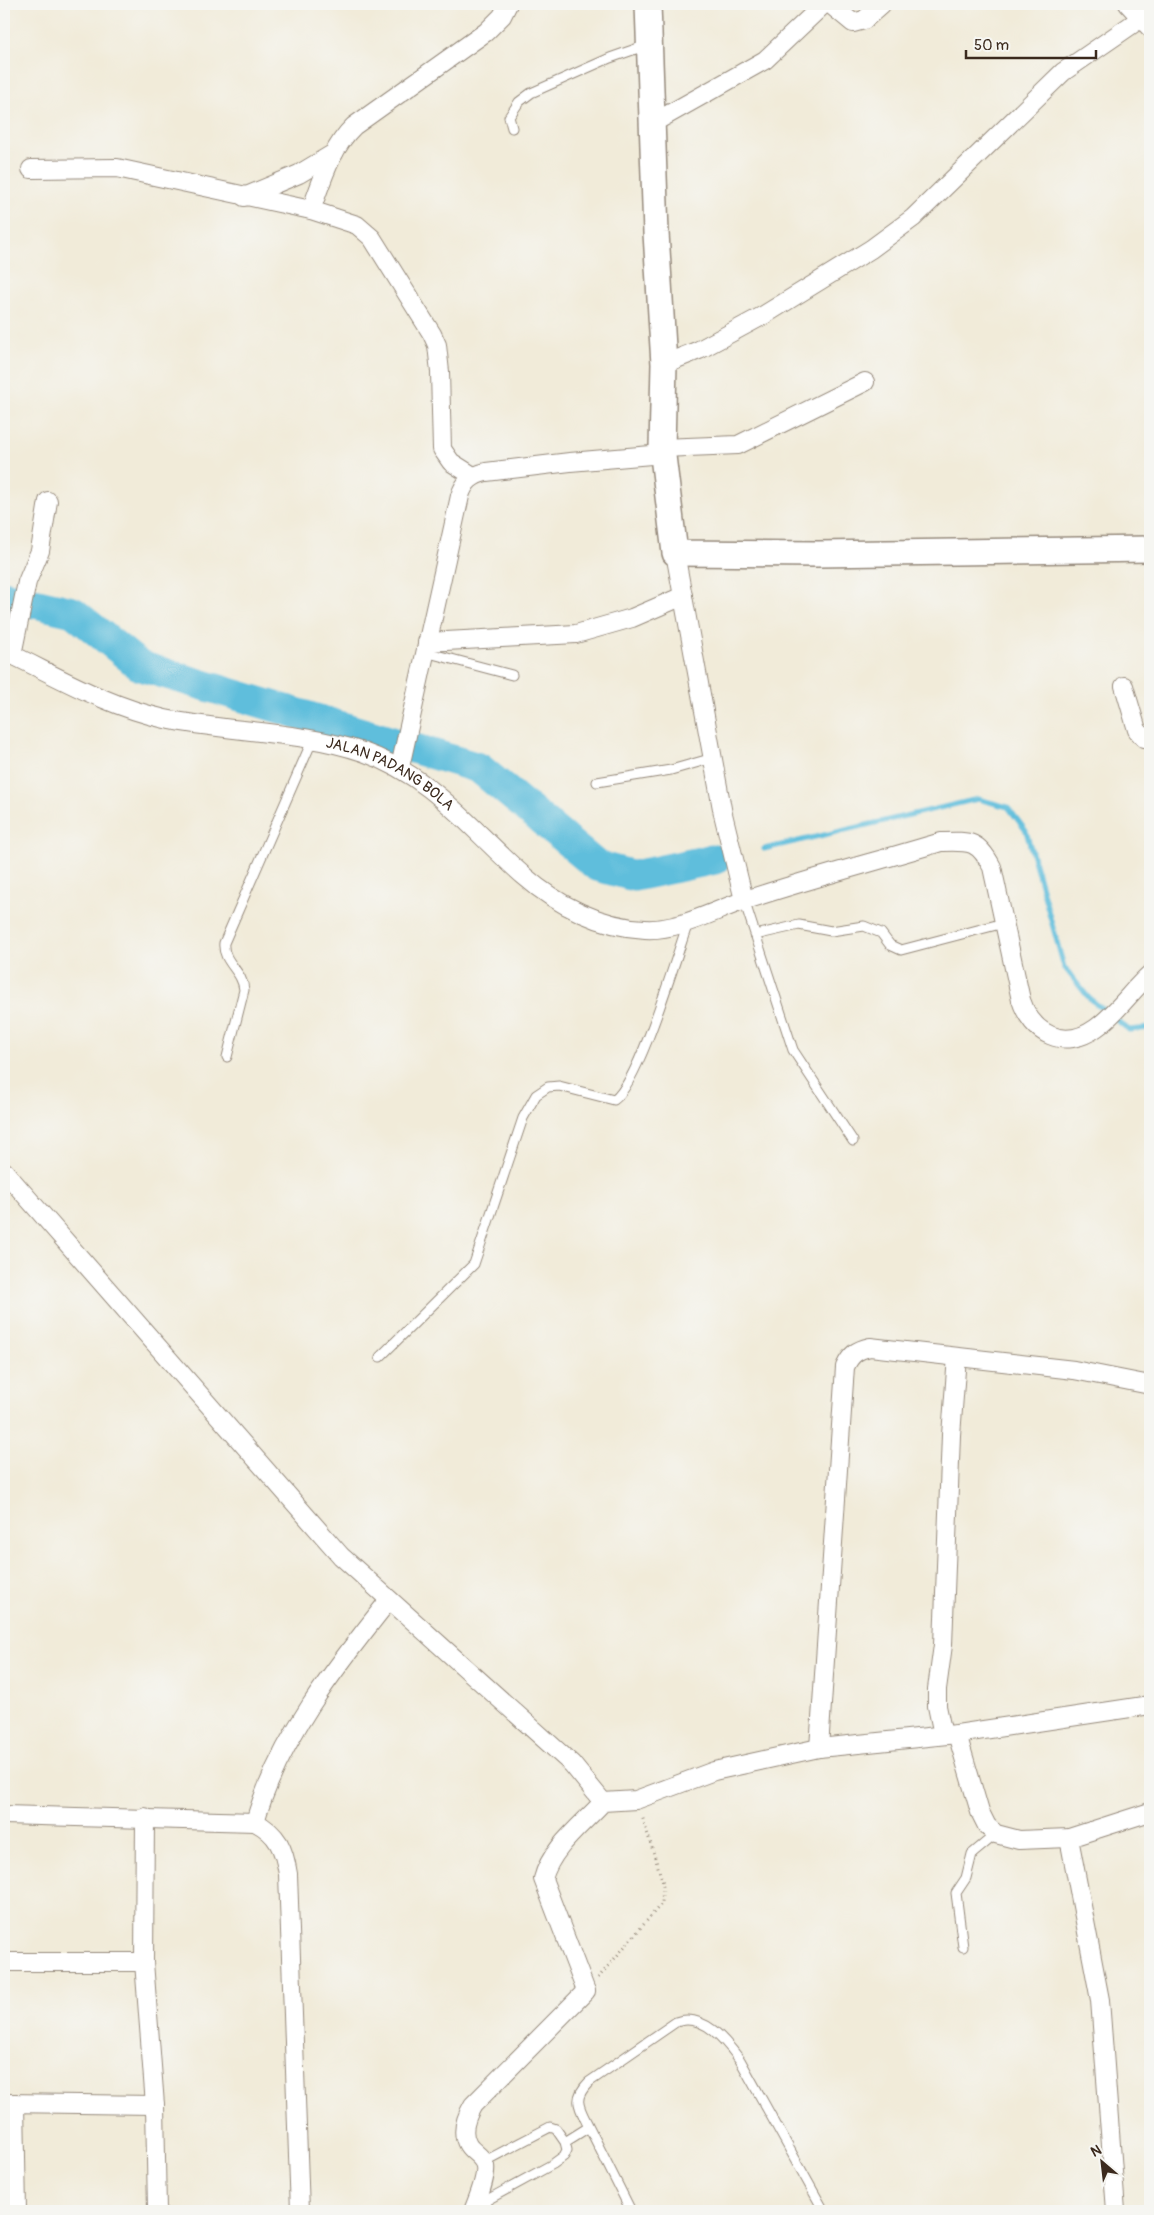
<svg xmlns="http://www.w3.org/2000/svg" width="1154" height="2215" viewBox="0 0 1154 2215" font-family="Pangolin,sans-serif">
  <rect width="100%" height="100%" fill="#f6f6f2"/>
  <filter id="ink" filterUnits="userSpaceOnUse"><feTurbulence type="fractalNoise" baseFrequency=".02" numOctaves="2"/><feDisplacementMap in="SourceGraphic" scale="10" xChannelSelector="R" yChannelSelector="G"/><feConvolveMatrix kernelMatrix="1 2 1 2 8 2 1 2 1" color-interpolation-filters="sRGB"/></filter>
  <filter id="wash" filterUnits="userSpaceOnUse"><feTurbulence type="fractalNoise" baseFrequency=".0096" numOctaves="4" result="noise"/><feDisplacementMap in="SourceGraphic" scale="20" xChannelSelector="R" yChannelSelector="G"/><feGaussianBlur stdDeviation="1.12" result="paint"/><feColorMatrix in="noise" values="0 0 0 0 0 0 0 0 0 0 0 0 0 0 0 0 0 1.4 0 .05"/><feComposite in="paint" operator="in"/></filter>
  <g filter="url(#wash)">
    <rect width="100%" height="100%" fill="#f1ebd9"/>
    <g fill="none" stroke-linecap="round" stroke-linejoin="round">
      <!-- stream -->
      <path stroke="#5ebedc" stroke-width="5" d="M 764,849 L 978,799 L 1008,807 L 1026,831 L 1064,967 L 1089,998 L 1129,1030 L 1150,1028"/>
      <!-- river -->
      <path stroke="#5ebedc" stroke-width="31" d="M 4,596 L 73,612 L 140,666 L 479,768 L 597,866 L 634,876 L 715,859"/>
    </g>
  </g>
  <g filter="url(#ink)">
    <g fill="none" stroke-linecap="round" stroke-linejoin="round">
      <!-- lane casing -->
      <g stroke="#968a7c" stroke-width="11">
        <path id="lane" d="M 512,128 L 509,117 L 519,102 L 531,93 L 610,58 L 647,45
          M 425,652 L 512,675
          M 597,782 L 671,770 L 713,758
          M 744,900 L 793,1050 L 853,1141
          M 755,935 L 799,925 L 831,931 L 864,926 L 881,933 L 890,945 L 901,950 L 1004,923
          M 227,1057 L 244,990 C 243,971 222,962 224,943 L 312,741
          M 380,1357 L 474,1264 L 523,1118 L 536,1095 L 548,1087 L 559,1086 L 614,1100 C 639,1083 676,957 688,923
          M 963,1947 L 956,1893 L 966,1878 L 972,1854 L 996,1834
          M 589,2127 C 579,2107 572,2099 589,2082 L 676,2022 C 703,2012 726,2041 740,2060 L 824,2211
          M 483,2162 L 550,2127 L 556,2129 L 565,2142
          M 478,2205 L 553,2164 L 564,2156 L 567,2150 L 565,2142 L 589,2127 L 631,2211"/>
      </g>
      <!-- street casing -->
      <g stroke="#968a7c" stroke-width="20">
        <g id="street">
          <path d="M 830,4 L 853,23 L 864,20 L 882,4"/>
          <path d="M 1128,4 L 1150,28"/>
          <path d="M 653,123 L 765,60 L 824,4"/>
          <path d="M 31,169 L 117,168 L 311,210 L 357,225 L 372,238 L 432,334 L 437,345 L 440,372 L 442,449 L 451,462 L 473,476"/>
          <path d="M 244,197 L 299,174 L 334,153"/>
          <path d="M 311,210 C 322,181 331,148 354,126 L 486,32 L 502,16 L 508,4"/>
          <path d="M 664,364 L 699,350 L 764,315 L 871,249 L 913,218 L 1063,72 L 1140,19"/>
          <path d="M 662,448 L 738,445 L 865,382"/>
          <path d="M 675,553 L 723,814 L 744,900"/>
          <path d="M 427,642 L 576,634 L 632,618 L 683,596"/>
          <path id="s1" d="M 4,651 C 57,676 106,706 165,719 C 229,732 300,731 363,752 C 434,777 470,829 524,876 C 557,905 601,927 645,929 C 678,931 713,911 743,901 C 808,879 875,862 941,842 C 970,841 978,840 992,867 L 1021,1000 C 1032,1034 1064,1051 1096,1028 C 1116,1014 1131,991 1150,974"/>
          <path d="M 12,655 L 27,582 L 40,551 L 48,501"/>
          <path d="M 1124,686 L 1137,730 L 1144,738 L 1150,736"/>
          <path d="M 400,767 L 460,496 C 464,482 472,475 486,472 L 570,462 L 663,454"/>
          <path d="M 4,1171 L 341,1556 L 572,1764 L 603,1802"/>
          <path d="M 957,1734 L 980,1812 L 987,1826 L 996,1834 L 1019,1840 L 1069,1838 L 1150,1812"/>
          <path d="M 943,1735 L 937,1706 L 937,1689 L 943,1645 L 951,1435 L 957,1357"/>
          <path d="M 819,1748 L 845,1367 C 851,1354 857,1350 870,1347 L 1074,1370 L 1150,1385"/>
          <path d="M 4,1815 L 255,1822 C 278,1834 284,1849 288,1874 L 300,2211"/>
          <path d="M 145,1817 L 144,1962 L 155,2105 L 157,2211"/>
          <path d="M 255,1822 C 278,1740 337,1665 389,1600"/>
          <path d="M 1069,1838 L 1100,2000 L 1116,2211"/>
          <path d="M 4,1962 L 144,1962"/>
          <path d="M 4,2103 L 155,2105"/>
          <path d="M 15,2103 L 17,2211"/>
          <path d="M 473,2211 C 477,2201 487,2177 485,2166 C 483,2156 473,2153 468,2145 C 460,2132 466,2117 473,2105 L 586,1991 L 543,1879 C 551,1848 582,1825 603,1802 L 636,1800 L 714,1771 L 819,1748 L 957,1734 L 1150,1705"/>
        </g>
      </g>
      <!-- secondary casing -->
      <g stroke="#968a7c" stroke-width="28">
        <path id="secondary" d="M 648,4 L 656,233 L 664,364 L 662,448 L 675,553 L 818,554 L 1150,549"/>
      </g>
      <!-- path -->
      <path stroke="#968a7c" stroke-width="3" stroke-dasharray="1 4" stroke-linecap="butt" d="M 598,1978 L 662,1903 L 663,1883 L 642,1816"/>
      <!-- lane -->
      <use href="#lane" stroke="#fff" stroke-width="9"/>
      <!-- street -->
      <use href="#street" stroke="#fff" stroke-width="18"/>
      <!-- secondary -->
      <use href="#secondary" stroke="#fff" stroke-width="25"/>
    </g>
  </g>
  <g text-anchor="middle" stroke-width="5" stroke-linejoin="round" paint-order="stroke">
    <!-- street labels -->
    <g font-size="15" fill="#3b2a1e" stroke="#f6f6f2">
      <text dy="5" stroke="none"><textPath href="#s1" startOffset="410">JALAN PADANG BOLA</textPath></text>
    </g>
  </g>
  <!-- margin -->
  <rect width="1154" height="2215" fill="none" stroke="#f6f6f2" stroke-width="20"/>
  <!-- north arrow -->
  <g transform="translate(1102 2162) rotate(332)" stroke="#f6f6f2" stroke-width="4" paint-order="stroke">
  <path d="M0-4L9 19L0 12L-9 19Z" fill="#3b2a1e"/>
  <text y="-8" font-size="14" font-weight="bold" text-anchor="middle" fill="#3b2a1e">N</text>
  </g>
  <!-- scale -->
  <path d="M966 50v8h130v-8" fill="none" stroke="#3b2a1e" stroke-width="2.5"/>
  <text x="974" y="50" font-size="15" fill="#3b2a1e" stroke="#f6f6f2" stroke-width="4" paint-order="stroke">50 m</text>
</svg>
